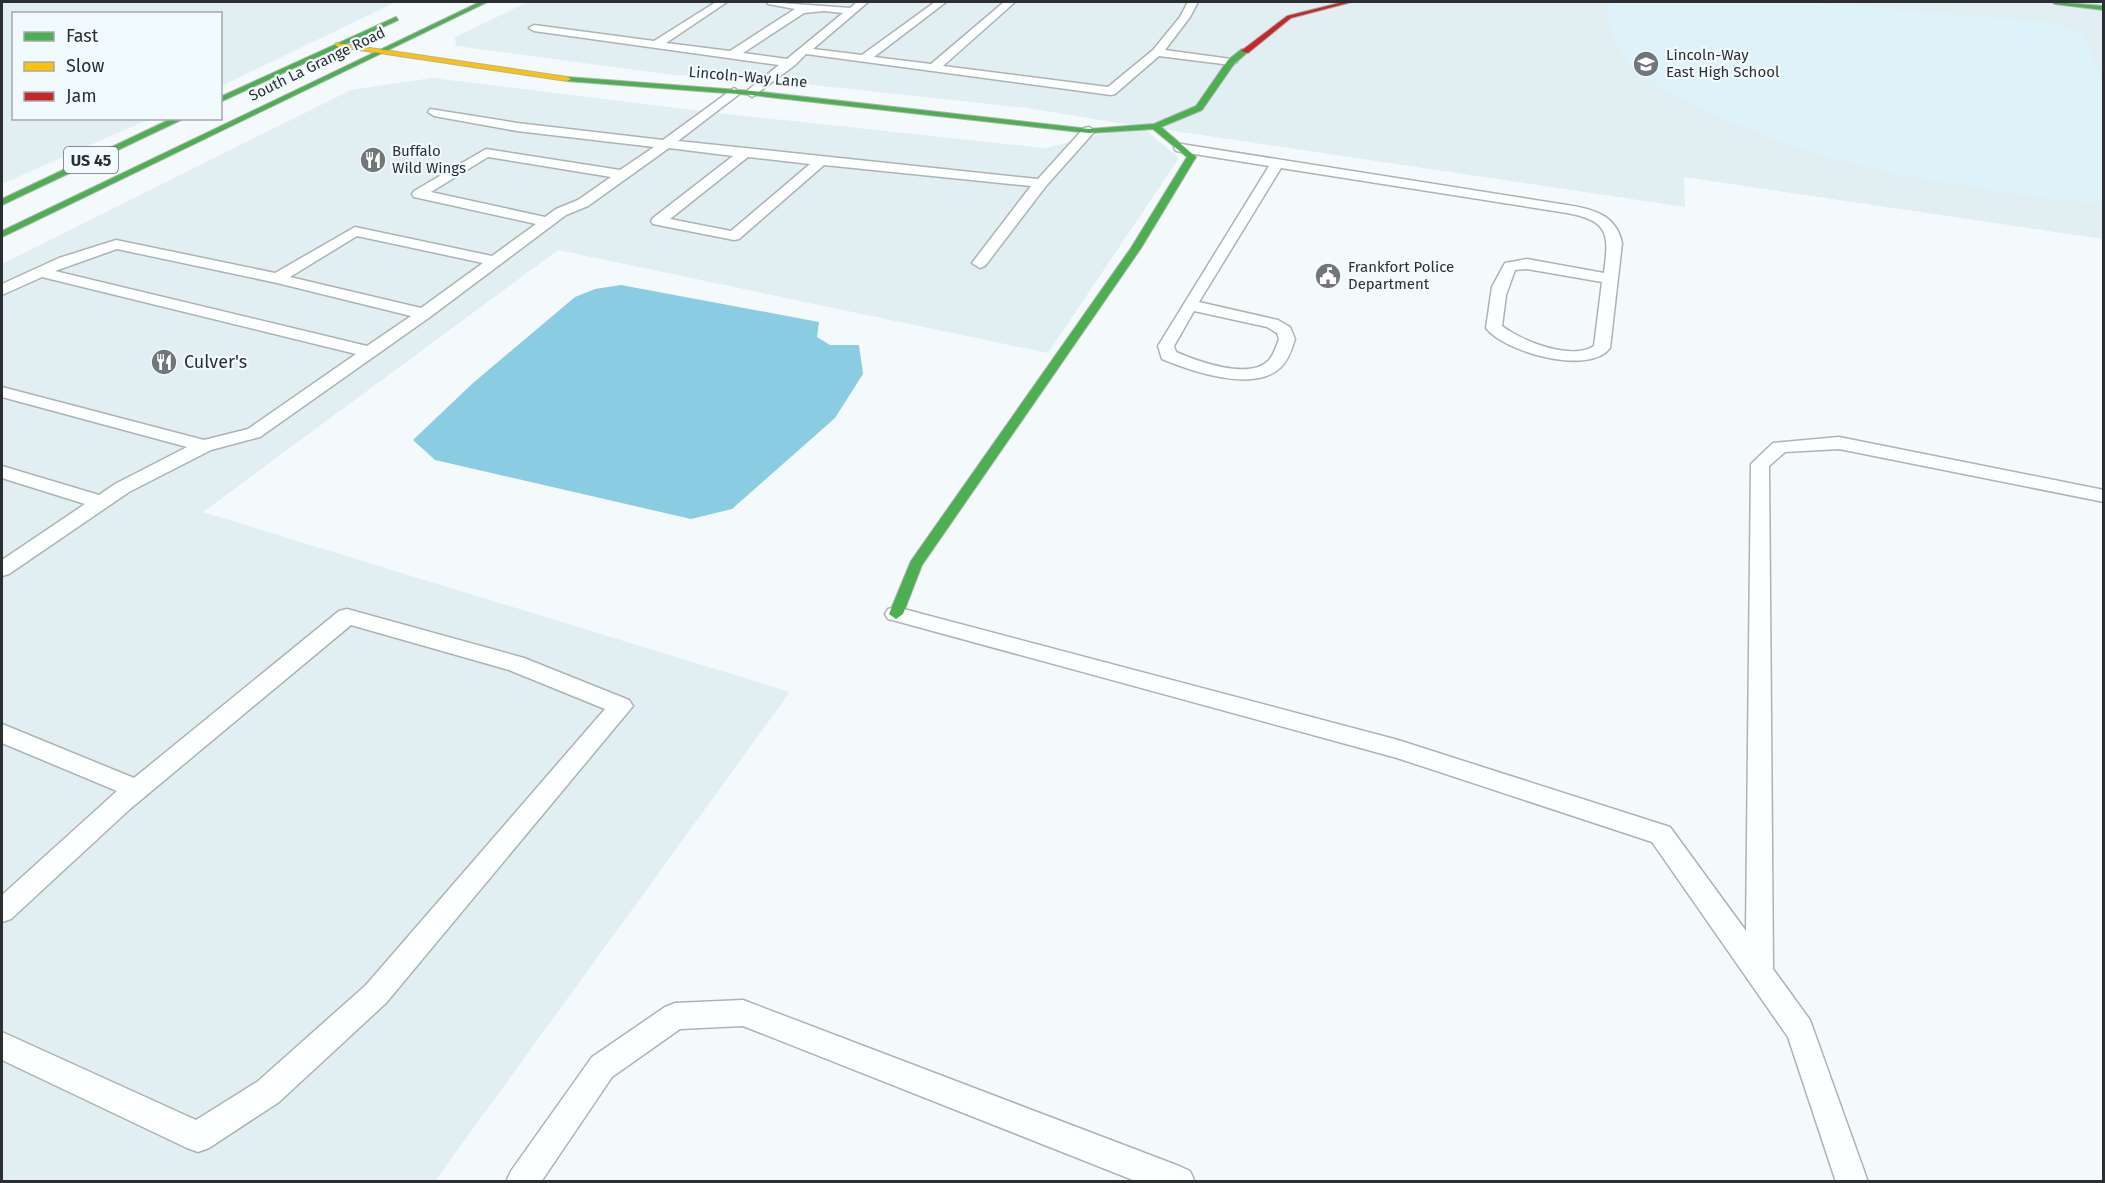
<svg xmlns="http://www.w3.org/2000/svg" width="2105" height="1183" viewBox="0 0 2105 1183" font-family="'Fira Sans',sans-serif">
  <rect width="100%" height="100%" fill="#f4fafb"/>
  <!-- built -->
  <path fill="#e1eef2" d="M 2,2 L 396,2 L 221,86 L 220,14 L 14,14 L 14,118 L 149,119 L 2,184 Z
    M 528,2 L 2103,2 L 2103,239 L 1684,177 L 1685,207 L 1141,126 L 1179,158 L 1048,353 L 558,250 L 203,512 L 790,692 L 435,1181 L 2,1182 L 2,264 L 351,90 L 432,78 L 735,115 L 1045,148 L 1137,126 L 1027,108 L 738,77 L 674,75 L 456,46 L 455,37 Z"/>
  <!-- green -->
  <path fill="#ddf2f9" d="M 1617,2 L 1805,2 L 2049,22 L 2082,32 L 2103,81 L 2103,202 C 2070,204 2033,196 1999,191 C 1887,176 1787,153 1685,100 C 1665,90 1640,78 1626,59 C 1614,44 1608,28 1607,9 Z"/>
  <!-- water -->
  <path fill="#8acde3" d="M 621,285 L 819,322 L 817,337 L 830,345 L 859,345 L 863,374 L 835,418 L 732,509 L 691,519 L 435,460 L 413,440 L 473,383 L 575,297 L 595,289 Z"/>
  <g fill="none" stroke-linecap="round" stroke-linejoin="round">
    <!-- lane casing -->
    <g stroke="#aeb2b3" stroke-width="3">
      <path id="lane" d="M 716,2 L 727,2 L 666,43 L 730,51 L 795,9 L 768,4 L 767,2 L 850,8 L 857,2 L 868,2 L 813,49 L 862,55 L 935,2 L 946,2 L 874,57 L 931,64 L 1004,2 L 1015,2 L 943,66 L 1108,87 L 1153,50 L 1180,17 L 1188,2 L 1198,2 L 1190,17 L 1165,50 L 1231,59 L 1237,62 L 1231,65 L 1159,56 L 1115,94 L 1111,95 L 806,54 L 795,65 L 752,97 L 746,93 L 748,90 L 779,65 L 534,31 L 529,28 L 534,25 L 654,41 ZM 824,11 L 843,13 L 787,59 L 743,53 L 804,13 Z
        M 734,88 L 740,92 L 738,95 L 678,141 L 1038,179 L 1084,128 L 1089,127 L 1095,131 L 1046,186 L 985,266 L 980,268 L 972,263 L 1031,186 L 824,165 L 739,239 L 734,240 L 653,224 L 651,221 L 653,218 L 733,156 L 669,148 L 588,206 L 566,215 L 430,317 L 260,437 L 211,450 L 129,492 L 9,574 L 2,576 L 2,560 L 85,504 L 2,478 L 2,466 L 99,495 L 115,484 L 187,447 L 2,397 L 2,387 L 204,440 L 248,429 L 356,354 L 42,277 L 2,295 L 2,284 L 59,258 L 116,240 L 275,273 L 355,227 L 492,256 L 536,224 L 414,197 L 412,194 L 414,191 L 486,149 L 620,170 L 654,147 L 517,131 L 434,116 L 428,112 L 430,109 L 517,123 L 663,140 ZM 488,157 L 611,177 L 578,200 L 556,209 L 545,217 L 431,192 ZM 748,157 L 810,164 L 731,231 L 670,219 ZM 357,236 L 483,263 L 421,308 L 290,277 ZM 117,249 L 277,283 L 411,316 L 367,346 L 55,271 Z
        M 1181,144 L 1567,205 C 1592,209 1616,214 1622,243 L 1610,348 C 1589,376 1504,352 1486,328 L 1492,287 L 1505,263 L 1527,259 L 1604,273 C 1609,235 1610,221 1567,213 L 1281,168 L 1199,302 L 1278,320 L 1290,327 L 1295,339 C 1292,349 1288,361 1280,368 C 1253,393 1191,371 1162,359 L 1158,346 L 1269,166 L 1176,151 L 1174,148 ZM 1527,269 L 1602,282 L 1594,346 C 1571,361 1522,341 1502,326 L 1506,295 L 1515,270 ZM 1194,311 L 1267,327 L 1277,333 L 1279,339 C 1276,346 1274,355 1269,360 C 1250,381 1197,361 1176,352 L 1174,346 Z
        M 1839,437 L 2104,490 L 2104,502 L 1839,449 L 1785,452 L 1769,466 L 1773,969 L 1810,1020 L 1868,1182 L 1836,1182 L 1788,1037 L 1652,842 L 1397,758 L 896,621 L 888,619 L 885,614 L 888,609 L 896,607 L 1398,740 L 1670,827 L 1746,931 L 1751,464 L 1773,443 Z
        M 347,609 L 524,658 L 629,700 L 633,706 L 386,1003 L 279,1102 L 209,1148 L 198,1152 L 187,1148 L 2,1060 L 2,1032 L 196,1120 L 257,1082 L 366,985 L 605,709 L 509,670 L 351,625 L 130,809 L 11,919 L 2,922 L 2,895 L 117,791 L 2,743 L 2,724 L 134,778 L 339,611 Z
        M 743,1000 L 1179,1166 L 1190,1171 L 1195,1182 L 1138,1182 L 743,1026 L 680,1029 L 612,1077 L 541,1182 L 506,1182 L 511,1171 L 592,1057 L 665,1007 L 675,1003 Z"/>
    </g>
    <!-- fast casing -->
    <g stroke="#aeb2b3" stroke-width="2">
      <path id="fast" d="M 480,2 L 487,2 L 2,237 L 2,231 Z
        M 2052,2 L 2104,6 L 2104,10 L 2055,4 Z
        M 396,17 L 398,20 L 220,102 L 220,97 Z
        M 1242,49 L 1249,51 L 1234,64 L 1202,110 L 1161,127 L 1196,157 L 1141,248 L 922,565 L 903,614 L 896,619 L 889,614 L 911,561 L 1131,248 L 1187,157 L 1153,129 L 1089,133 L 752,95 L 567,81 L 563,79 L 567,77 L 752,91 L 1089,129 L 1154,124 L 1196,106 L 1228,60 Z
        M 173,118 L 185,118 L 2,205 L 2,199 Z"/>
    </g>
    <!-- slow casing -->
    <g stroke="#aeb2b3" stroke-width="2">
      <path id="slow" d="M 336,43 L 567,77 L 571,79 L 567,81 L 339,47 L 335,45 Z"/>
    </g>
    <!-- jam casing -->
    <g stroke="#aeb2b3" stroke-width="2">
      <path id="jam" d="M 1343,2 L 1352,2 L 1291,18 L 1248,53 L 1241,51 L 1287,16 Z"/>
    </g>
    <!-- lane -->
    <use href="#lane" fill="#fdfefe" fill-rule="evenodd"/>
    <!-- fast -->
    <use href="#fast" fill="#4caf50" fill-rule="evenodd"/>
    <!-- slow -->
    <use href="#slow" fill="#ffc107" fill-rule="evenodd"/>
    <!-- jam -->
    <use href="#jam" fill="#c62828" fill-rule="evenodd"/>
  </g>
  <!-- icons -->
  <defs>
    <g id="school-disc" transform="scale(1.35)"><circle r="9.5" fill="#727678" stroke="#f1fbfe"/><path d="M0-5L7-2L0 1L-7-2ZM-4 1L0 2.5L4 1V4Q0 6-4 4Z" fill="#fff"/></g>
    <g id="restaurant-disc" transform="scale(1.35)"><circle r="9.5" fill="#727678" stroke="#f1fbfe"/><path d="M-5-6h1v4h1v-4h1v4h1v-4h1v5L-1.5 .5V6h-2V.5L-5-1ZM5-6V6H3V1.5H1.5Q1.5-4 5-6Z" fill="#fff"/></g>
    <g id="civic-disc" transform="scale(1.35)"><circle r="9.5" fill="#727678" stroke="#f1fbfe"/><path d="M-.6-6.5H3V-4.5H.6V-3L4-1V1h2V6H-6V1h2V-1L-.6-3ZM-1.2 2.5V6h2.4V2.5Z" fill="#fff"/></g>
  </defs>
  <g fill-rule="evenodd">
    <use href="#school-disc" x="1646" y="64"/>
    <use href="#restaurant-disc" x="373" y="160"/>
    <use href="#civic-disc" x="1328" y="276"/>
    <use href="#restaurant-disc" x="164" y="362"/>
  </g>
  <g text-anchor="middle" stroke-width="4.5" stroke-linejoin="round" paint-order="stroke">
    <!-- far-poi labels -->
    <g font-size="15" fill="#2c2f31" stroke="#f1fbfe" text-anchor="start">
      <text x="1666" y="60">Lincoln-Way<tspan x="1666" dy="17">East High School</tspan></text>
      <text x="392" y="156">Buffalo<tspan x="392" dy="17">Wild Wings</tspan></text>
      <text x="1348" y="272">Frankfort Police<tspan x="1348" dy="17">Department</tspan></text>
    </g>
    <!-- far-street labels -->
    <g font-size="15" fill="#2c2f31" stroke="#f1fbfe">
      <text transform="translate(317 64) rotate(-26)" y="5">South La Grange Road</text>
      <text transform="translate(748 77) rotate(5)" y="5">Lincoln-Way Lane</text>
    </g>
    <!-- shield labels -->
    <rect fill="#f1fbfe" stroke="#676c6e" stroke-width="1.5" x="64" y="147" width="54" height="26" rx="4.5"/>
    <g font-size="16" font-weight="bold" fill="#2c2f31">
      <text x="91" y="166">US 45</text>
    </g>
    <!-- poi labels -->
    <g font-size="18" fill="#2c2f31" stroke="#f1fbfe" text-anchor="start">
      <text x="184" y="368">Culver's</text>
    </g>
  </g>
  <!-- border -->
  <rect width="2105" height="1183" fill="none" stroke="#2c2f31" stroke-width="6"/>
  <!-- legend -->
  <rect x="12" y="12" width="210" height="108" fill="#f1fbfe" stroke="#a2a9ac" stroke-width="1.5"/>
  <rect x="24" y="32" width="30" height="9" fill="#4caf50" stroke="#a2a9ac" stroke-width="1.5"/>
  <text x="66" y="42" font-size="18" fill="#2c2f31">Fast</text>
  <rect x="24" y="62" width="30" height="9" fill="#ffc107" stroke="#a2a9ac" stroke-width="1.5"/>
  <text x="66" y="72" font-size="18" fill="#2c2f31">Slow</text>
  <rect x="24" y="92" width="30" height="9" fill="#c62828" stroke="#a2a9ac" stroke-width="1.5"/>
  <text x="66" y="102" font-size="18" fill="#2c2f31">Jam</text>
</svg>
